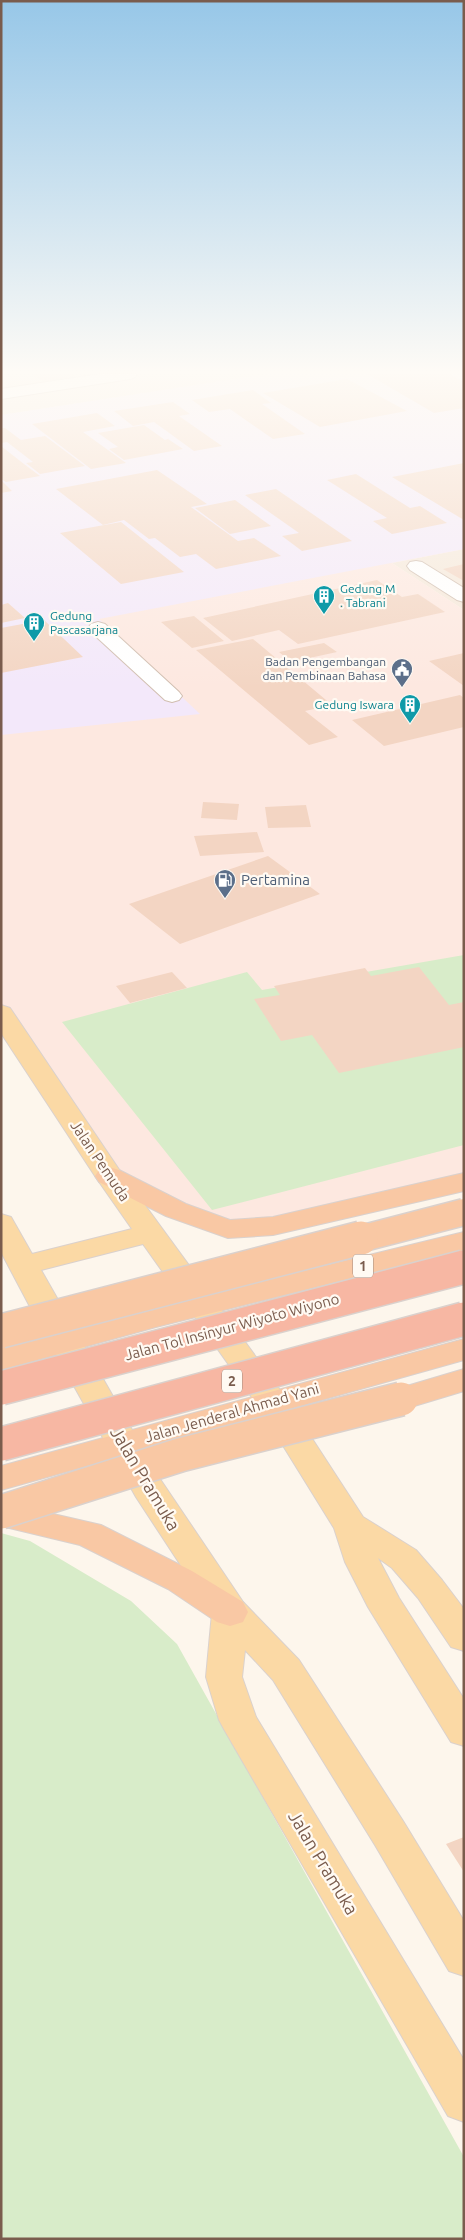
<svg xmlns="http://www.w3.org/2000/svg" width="465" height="2240" viewBox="0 0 465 2240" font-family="Ubuntu,sans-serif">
  <rect width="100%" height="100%" fill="#fdf6ec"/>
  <!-- residential -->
  <path fill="#f5e8da" d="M 1,374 L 267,374 L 1,415 Z
    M 464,549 L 464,610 L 392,563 Z"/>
  <!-- commercial -->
  <path fill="#fde8e0" d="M 267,374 L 464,374 L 464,549 L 392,563 L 464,610 L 464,1178 L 228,1229 L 109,1176 L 1,1021 L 1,415 Z"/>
  <!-- education -->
  <path fill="#f3e8fa" d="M 267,374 L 464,374 L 464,549 L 99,619 L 200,714 L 1,735 L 1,415 Z"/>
  <!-- green -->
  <path fill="#d8ecc9" d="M 464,955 L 464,1145 L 212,1210 L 62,1022 L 247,972 L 262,990 Z
    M 1,1533 L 30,1541 L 131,1601 L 177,1644 L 464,2157 L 464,2239 L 1,2239 Z"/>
  <!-- building -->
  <path fill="#f3d5c3" d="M 33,374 L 71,374 L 75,376 L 44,382 Z
    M 367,374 L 449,374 L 464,382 L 464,408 L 434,413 Z
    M 347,379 L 407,411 L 320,427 L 263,393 Z
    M 253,390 L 271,403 L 262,404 L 305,434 L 273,439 L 230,409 L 209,412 L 192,400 Z
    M 173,402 L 190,414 L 179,416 L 222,446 L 194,451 L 154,422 L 133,426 L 114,411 Z
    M 97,413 L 115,426 L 83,432 L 126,463 L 91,469 L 32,424 Z
    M 144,425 L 165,440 L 168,439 L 183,449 L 124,460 L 109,449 L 118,447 L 98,433 Z
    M 1,428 L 5,428 L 21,440 L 45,436 L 85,466 L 40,474 L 26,463 L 33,462 L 7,442 L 1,443 Z
    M 1,446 L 24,464 L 40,476 L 6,482 L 1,479 Z
    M 464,463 L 464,520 L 392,477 Z
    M 157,470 L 207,504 L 191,507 L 238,541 L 254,538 L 281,556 L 216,569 L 196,554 L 180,557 L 155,538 L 149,539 L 124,520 L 103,525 L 56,489 Z
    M 356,474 L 410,508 L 420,506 L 447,523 L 392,534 L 373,521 L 387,518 L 327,480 Z
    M 1,480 L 12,491 L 1,493 Z
    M 276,489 L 352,541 L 302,551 L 282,536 L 299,533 L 245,495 Z
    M 235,500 L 271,526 L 230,534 L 195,508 Z
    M 121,522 L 184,572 L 121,584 L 60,533 Z
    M 464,564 L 464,581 L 443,569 Z
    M 377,580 L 402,597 L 418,594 L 445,612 L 298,644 L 279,630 L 232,641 L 203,618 Z
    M 8,603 L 25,618 L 1,623 L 1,605 Z
    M 194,616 L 224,641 L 192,648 L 161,622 Z
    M 44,620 L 83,657 L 1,673 L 1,628 Z
    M 253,639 L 332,705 L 305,711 L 338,737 L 309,745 L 196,650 Z
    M 324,643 L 337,652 L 291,662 L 279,652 Z
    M 464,653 L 464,686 L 429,661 Z
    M 460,695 L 464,698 L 464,727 L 384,746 L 352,720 Z
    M 203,802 L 239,804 L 237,820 L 201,818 Z
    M 306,805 L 311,827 L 268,828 L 265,807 Z
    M 257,832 L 264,852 L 200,856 L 194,836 Z
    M 268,856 L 320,894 L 180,944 L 129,904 Z
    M 419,967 L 449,1005 L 464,1002 L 464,1047 L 339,1073 L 312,1035 L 281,1041 L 254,999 L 280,995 L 274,986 L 365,968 L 371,976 Z
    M 172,972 L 187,988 L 130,1003 L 116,986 Z
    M 464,1837 L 464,1872 L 446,1844 Z"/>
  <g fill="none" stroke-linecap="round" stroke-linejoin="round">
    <!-- minor casing -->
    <g stroke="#d1beb0" stroke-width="2">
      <path id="minor" d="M 100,374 L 137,374 L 135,377 L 130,379 L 1,399 L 1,389 Z
        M 416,561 L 422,562 L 464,588 L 464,602 L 457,600 L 410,570 L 407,566 L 410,562 Z
        M 98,622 L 105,624 L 179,692 L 182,696 L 179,700 L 172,702 L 165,700 L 91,632 L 88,628 L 91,624 Z"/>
    </g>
    <!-- primary casing -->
    <g stroke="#dad1cd" stroke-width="2">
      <path id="primary" d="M 1,1005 L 10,1008 L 120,1171 L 283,1394 L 363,1517 L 416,1550 L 442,1580 L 464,1609 L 464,1651 L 451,1647 L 418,1598 L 392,1568 L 378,1558 L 399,1598 L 464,1699 L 464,1746 L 451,1742 L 368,1607 L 345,1562 L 334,1528 L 261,1410 L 143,1244 L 41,1270 L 160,1479 L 243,1602 L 299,1660 L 403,1821 L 464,1921 L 464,1976 L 449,1971 L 375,1845 L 273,1680 L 245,1650 L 242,1677 L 256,1717 L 464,2060 L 464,2122 L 448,2116 L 225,1731 L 219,1720 L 206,1677 L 212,1613 L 136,1497 L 36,1318 L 1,1252 L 1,1214 L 11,1217 L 32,1254 L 132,1229 L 95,1176 L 1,1033 Z"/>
    </g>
    <!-- trunk casing -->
    <g stroke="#dad1cd" stroke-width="2">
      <path id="trunk" d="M 109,1167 L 119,1170 L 186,1204 L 230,1220 L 273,1217 L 464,1173 L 464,1191 L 273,1235 L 228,1238 L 166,1216 L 99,1182 L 95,1176 L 99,1170 Z
        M 464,1232 L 464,1250 L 156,1327 L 1,1370 L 1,1348 L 155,1307 Z
        M 464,1339 L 464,1360 L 1,1490 L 1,1466 Z
        M 464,1369 L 464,1391 L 401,1410 L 390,1407 L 385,1399 L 390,1391 Z
        M 1,1502 L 101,1525 L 192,1571 L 243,1602 L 248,1612 L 243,1622 L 230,1626 L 217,1622 L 168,1589 L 80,1545 L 1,1526 Z"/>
    </g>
    <!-- minor -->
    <use href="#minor" fill="#fff" fill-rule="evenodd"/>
    <!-- primary -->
    <use href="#primary" fill="#fbd9a5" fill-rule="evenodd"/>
    <!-- trunk -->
    <use href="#trunk" fill="#f9c8a4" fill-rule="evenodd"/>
    <!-- trunk-bridge-far1 casing -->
    <g stroke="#dad1cd" stroke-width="29" stroke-linecap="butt">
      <path id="trunk-bridge-far1" d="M 356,1240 L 464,1212"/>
    </g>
    <!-- trunk-bridge casing -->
    <g stroke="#dad1cd" stroke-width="36" stroke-linecap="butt">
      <path id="trunk-bridge" d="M 1,1331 L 361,1238
        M 1,1512 L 180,1455 L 401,1399"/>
    </g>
    <!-- motorway-bridge casing -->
    <g stroke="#dad1cd" stroke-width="36" stroke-linecap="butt">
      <path id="motorway-bridge" d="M 1,1388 L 464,1267
        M 1,1444 L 464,1319"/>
    </g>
    <!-- trunk-bridge-far1 -->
    <use href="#trunk-bridge-far1" stroke="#f9c8a4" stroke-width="26"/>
    <!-- trunk-bridge -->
    <use href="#trunk-bridge" stroke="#f9c8a4" stroke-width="33"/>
    <!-- motorway-bridge -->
    <use href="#motorway-bridge" stroke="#f7b7a3" stroke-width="33"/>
  </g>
  <!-- sky -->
  <linearGradient id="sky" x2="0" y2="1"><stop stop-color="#97c7e8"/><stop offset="0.54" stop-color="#fefbf6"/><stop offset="1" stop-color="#fefbf6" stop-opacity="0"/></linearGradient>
  <rect width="465" height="688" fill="url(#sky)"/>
  <!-- icons -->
  <defs>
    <g id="building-pin" transform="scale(1.125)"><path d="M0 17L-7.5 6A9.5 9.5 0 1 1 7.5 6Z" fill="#0f9aa8" stroke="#fffaf3"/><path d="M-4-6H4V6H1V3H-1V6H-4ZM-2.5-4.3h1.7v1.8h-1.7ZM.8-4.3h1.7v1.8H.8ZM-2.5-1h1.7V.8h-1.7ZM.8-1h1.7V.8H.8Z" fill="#fff"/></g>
    <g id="civic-pin" transform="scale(1.125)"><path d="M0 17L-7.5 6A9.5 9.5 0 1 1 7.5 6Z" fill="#5c6f8a" stroke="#fffaf3"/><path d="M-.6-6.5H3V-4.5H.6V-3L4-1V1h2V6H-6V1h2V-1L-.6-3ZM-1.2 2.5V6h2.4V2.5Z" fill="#fff"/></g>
    <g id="fuel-pin" transform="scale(1.125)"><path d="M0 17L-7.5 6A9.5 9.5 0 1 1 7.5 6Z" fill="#5c6f8a" stroke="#fffaf3"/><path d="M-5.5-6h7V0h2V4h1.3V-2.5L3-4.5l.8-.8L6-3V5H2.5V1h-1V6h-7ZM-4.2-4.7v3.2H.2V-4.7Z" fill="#fff"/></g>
  </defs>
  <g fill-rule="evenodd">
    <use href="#building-pin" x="324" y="596"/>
    <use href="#building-pin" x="34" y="623"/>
    <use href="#civic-pin" x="402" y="669"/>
    <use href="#building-pin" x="410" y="705"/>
    <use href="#fuel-pin" x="225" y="880"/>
  </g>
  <g text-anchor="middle" stroke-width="4.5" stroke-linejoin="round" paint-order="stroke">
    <!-- far-culture labels -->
    <g font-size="12" fill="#0d838f" stroke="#fffaf3" text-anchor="start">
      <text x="340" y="593">Gedung M<tspan x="340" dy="14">. Tabrani</tspan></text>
      <text x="50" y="620">Gedung<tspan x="50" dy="14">Pascasarjana</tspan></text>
      <text x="394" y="709" text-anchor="end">Gedung Iswara</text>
    </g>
    <!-- far-service labels -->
    <g font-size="12" fill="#4e5e75" stroke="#fffaf3" text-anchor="end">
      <text x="386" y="666">Badan Pengembangan<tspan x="386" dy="14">dan Pembinaan Bahasa</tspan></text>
    </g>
    <!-- shield labels -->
    <g fill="#fffaf3" stroke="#a28b7f" stroke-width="1">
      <rect x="353" y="1254.5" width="20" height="23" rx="4"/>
      <rect x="222" y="1369.5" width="20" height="23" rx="4"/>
    </g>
    <g font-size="14" font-weight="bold" fill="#7a5c4d">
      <text x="363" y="1271">1</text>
      <text x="232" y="1386">2</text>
    </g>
    <!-- service labels -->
    <g font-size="15" fill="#4e5e75" stroke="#fffaf3" text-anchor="start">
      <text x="241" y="885">Pertamina</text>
    </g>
    <!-- street labels -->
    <g font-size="15" fill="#7a5c4d" stroke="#fffaf3">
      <text transform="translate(100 1161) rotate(56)" y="5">Jalan Pemuda</text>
      <text transform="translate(232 1327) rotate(-15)" y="5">Jalan Tol Insinyur Wiyoto Wiyono</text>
      <text transform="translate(232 1413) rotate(-16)" y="5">Jalan Jenderal Ahmad Yani</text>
    </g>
    <!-- near-street labels -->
    <g font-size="18" fill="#7a5c4d" stroke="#fffaf3">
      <text transform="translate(145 1479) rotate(59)" y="6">Jalan Pramuka</text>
      <text transform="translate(323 1863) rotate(59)" y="6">Jalan Pramuka</text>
    </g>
  </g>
  <!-- border -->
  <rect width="465" height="2240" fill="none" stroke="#7a5c4d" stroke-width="5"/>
</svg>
